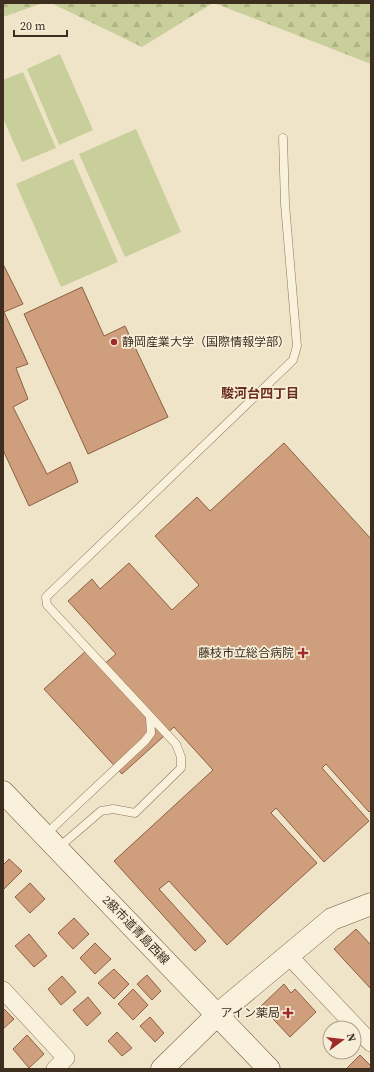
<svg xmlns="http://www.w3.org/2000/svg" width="374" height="1072" viewBox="0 0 374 1072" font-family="'Source Serif 4','Noto Sans JP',serif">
  <defs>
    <pattern id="forest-firs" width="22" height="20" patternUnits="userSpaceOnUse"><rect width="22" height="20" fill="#c9cf9b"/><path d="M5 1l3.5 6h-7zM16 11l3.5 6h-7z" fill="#aeb285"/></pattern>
  </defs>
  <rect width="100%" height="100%" fill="#f0e4c8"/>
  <!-- grass -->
  <path fill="#c9cf9b" d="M 60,54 L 93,130 L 59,145 L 27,69 Z
    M 23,72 L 56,148 L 22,162 L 3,118 L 3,80 Z
    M 136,129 L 181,232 L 125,257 L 79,154 Z
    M 73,159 L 118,262 L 61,287 L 16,184 Z"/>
  <!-- forest -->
  <path fill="url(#forest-firs)" d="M 3,3 L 43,3 L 3,17 Z
    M 51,3 L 213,3 L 142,47 Z
    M 214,3 L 371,3 L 371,64 Z"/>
  <!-- building -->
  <path fill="#cf9f7d" stroke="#8d5f41" d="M 3,264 L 23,304 L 4,312 L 28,364 L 16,368 L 28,399 L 13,407 L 47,474 L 70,462 L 78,482 L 29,506 L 3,450 Z
    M 82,287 L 104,336 L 125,326 L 168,417 L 88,454 L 24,314 Z
    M 284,443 L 371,539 L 371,810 L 369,812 L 326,764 L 322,768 L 369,821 L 324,862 L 276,808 L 271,813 L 317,863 L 227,945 L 169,881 L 159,889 L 206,941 L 195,951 L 114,861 L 213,770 L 174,727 L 122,774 L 44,689 L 87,650 L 102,666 L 116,654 L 68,601 L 92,579 L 100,589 L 129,563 L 172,610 L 199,585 L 155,536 L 197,497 L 210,511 Z
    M 9,859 L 22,871 L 3,890 L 3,865 Z
    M 30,883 L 45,899 L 30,913 L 15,897 Z
    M 74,918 L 89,934 L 73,949 L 58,933 Z
    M 356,929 L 371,945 L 371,989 L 334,949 Z
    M 29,934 L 47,956 L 34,967 L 15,946 Z
    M 95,943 L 111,959 L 95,974 L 80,958 Z
    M 114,969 L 129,984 L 114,999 L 98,983 Z
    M 147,975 L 161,991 L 152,1000 L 137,984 Z
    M 62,976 L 76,992 L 61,1005 L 48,989 Z
    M 284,984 L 291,993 L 295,989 L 316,1012 L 290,1037 L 261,1006 Z
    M 133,989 L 148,1005 L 133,1020 L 118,1004 Z
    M 88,997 L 101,1013 L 87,1026 L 73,1010 Z
    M 3,1008 L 14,1019 L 3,1029 Z
    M 150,1017 L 164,1033 L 155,1042 L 140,1026 Z
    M 117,1032 L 132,1048 L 122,1056 L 108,1041 Z
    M 27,1035 L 44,1054 L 29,1068 L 13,1049 Z
    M 360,1055 L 371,1066 L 371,1069 L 346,1069 Z"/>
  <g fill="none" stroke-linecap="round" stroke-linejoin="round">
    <!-- lane casing -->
    <g stroke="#8d765c" stroke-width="9">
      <path id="lane" d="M 45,835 L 145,741 L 151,733 L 150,717
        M 58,848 L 101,811 L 113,809 L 135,813 L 181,768 L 181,757 L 176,744 L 47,605 L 46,597 L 293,360 L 297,346 L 285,204 L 283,138"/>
    </g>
    <!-- street casing -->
    <g stroke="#8d765c" stroke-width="18">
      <path id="street" d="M 288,955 L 371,1043
        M 3,990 L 66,1058 L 55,1069"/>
    </g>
    <!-- secondary casing -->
    <g stroke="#6f573f" stroke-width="23">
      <path id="secondary" d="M 3,792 L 269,1069
        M 162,1069 L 217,1015 L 332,919 L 371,904"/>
    </g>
    <!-- lane -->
    <use href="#lane" stroke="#faf1dc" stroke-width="8"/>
    <!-- street -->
    <use href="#street" stroke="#faf1dc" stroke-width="17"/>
    <!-- secondary -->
    <use href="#secondary" stroke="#faf1dc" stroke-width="22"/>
  </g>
  <!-- markers -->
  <g fill="#9e2a2b" stroke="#f7eed8" stroke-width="1.5">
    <circle cx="114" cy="342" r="4"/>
    <path d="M301 647h4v4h4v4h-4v4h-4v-4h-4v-4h4z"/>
    <path d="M286 1007h4v4h4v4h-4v4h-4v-4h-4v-4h4z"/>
  </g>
  <g text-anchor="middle" stroke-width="3.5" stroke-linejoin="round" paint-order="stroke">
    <!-- poi labels -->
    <g font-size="12" fill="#3d2e20" stroke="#f7eed8" text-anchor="end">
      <text x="122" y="346" text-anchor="start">静岡産業大学（国際情報学部）</text>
      <text x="294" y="657">藤枝市立総合病院</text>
      <text x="280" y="1017">アイン薬局</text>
    </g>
    <!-- street labels -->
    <g font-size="12" fill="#3d2e20" stroke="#f7eed8">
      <text transform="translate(136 930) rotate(46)" y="4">2級市道青島西線</text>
    </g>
    <!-- neighbourhood labels -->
    <g font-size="13" font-weight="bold" fill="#6b2e1e" stroke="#f7eed8">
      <text x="260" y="398">駿河台四丁目</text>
    </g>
  </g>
  <!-- border -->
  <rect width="374" height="1072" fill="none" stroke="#3d2e20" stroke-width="8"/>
  <!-- north arrow -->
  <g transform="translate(342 1040) rotate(75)"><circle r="19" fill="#f7eed8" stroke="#ada18e"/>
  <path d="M0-3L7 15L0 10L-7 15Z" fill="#9e2a2b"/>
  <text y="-6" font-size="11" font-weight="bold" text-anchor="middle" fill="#3d2e20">N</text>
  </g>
  <!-- scale -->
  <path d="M14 30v6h53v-6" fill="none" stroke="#3d2e20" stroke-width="2"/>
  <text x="20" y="30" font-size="12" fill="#3d2e20" stroke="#f7eed8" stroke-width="3" paint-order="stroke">20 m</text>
</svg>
